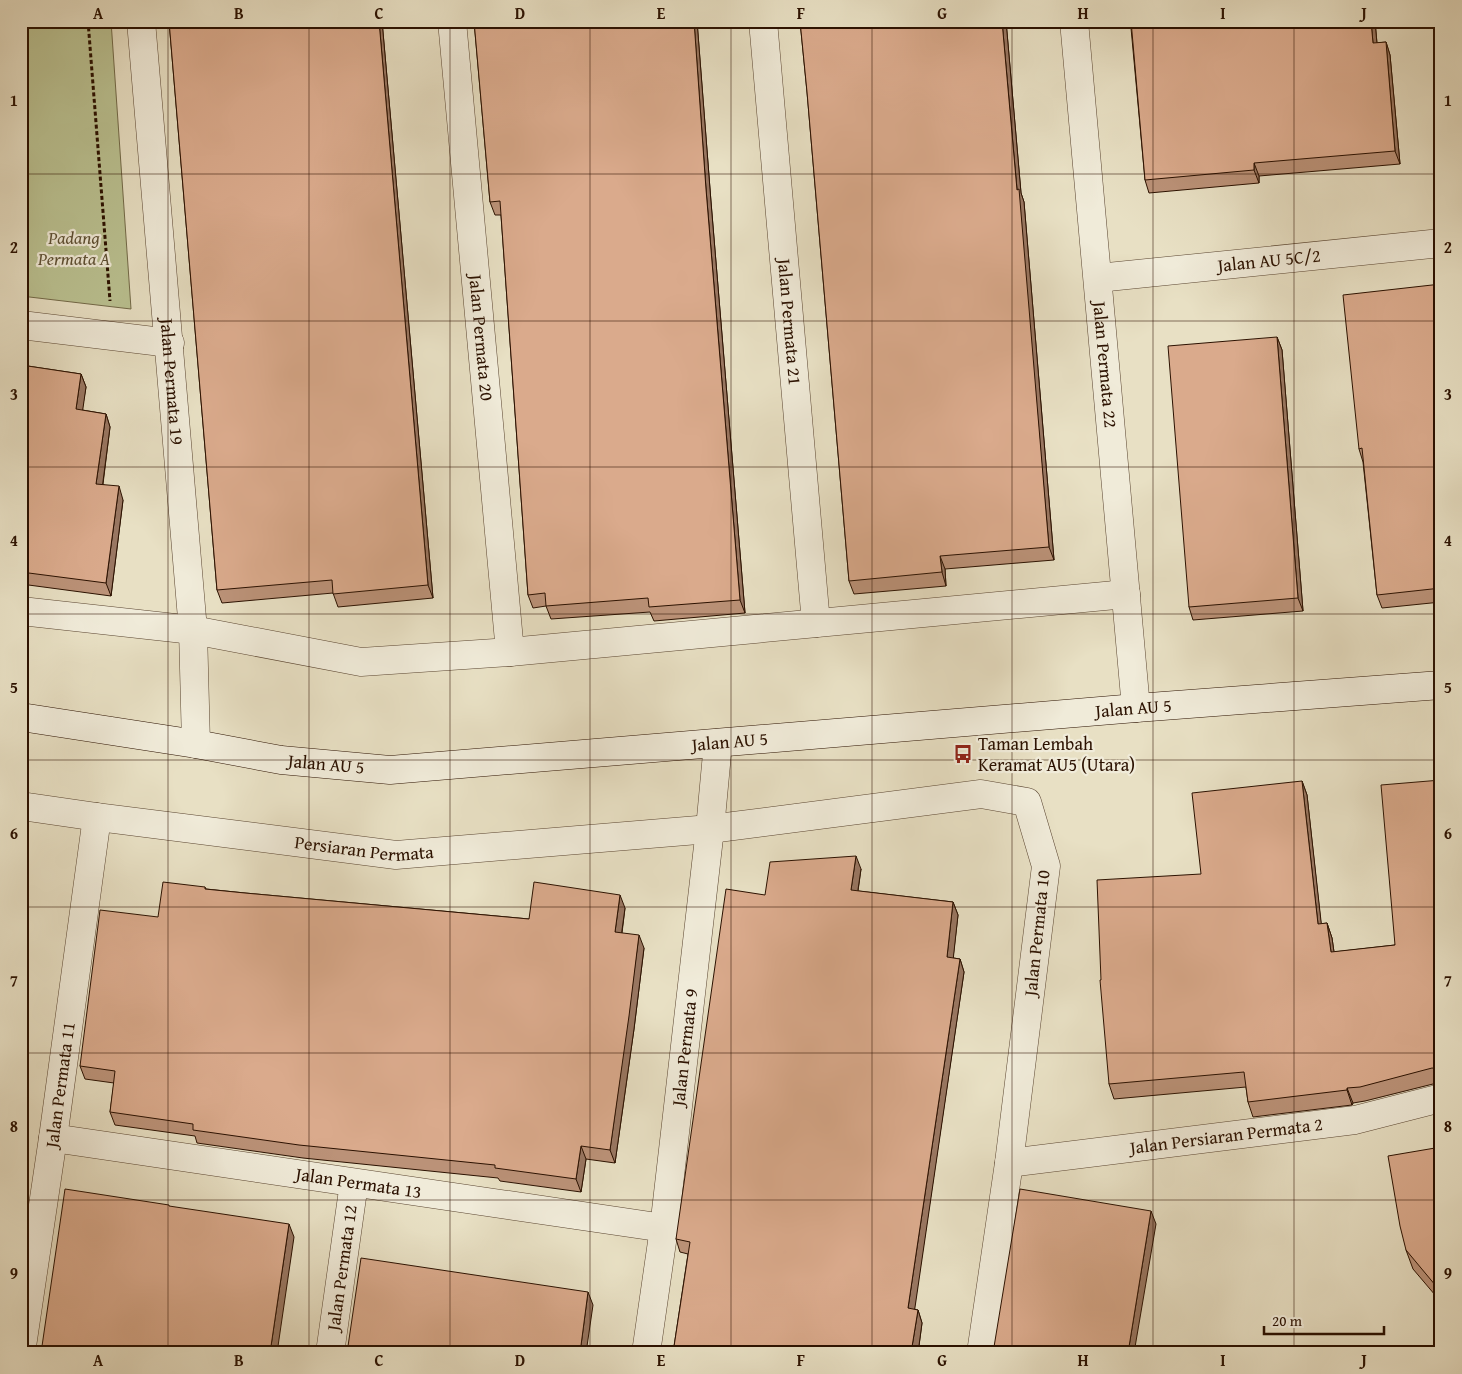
<svg xmlns="http://www.w3.org/2000/svg" width="1462" height="1374" viewBox="0 0 1462 1374" font-family="'Gentium Book Plus',serif">
  <rect width="100%" height="100%" fill="#e8e0c4"/>
  <filter id="stains"><feTurbulence type="fractalNoise" baseFrequency=".004" numOctaves="4"/><feColorMatrix values="0 0 0 0 .2 0 0 0 0 .09 0 0 0 0 .02 0 0 0 .5 -.17"/></filter>
  <radialGradient id="worn" r=".72"><stop offset=".6" stop-color="#630" stop-opacity="0"/><stop offset="1" stop-color="#630" stop-opacity=".3"/></radialGradient>
  <!-- green -->
  <path fill="#bac191" stroke="#726948" d="M 21,21 L 111,21 L 131,309 L 21,296 Z"/>
  <g fill="none" stroke-linecap="round" stroke-linejoin="round">
    <!-- minor casing -->
    <g stroke="#5a4531" stroke-width="29">
      <g id="minor">
        <path id="s1" d="M 141,21 L 193,630 L 196,744"/>
        <path id="s2" d="M 452,21 L 510,652"/>
        <path id="s3" d="M 763,21 L 816,623"/>
        <path id="s4" d="M 1074,21 L 1136,708"/>
        <path id="s5" d="M 1098,278 L 1441,243"/>
        <path d="M 21,325 L 170,343"/>
        <path d="M 21,611 L 193,630 L 361,662 L 510,652 L 1126,594"/>
        <path id="s6" d="M 21,806 L 97,817 L 396,855 L 710,829 L 981,794 L 1027,802 L 1046,866 L 1009,1163 L 981,1353"/>
        <path id="s7" d="M 53,1138 L 664,1228"/>
        <path id="s8" d="M 1009,1163 L 1355,1120 L 1441,1098"/>
        <path id="s9" d="M 21,1353 L 53,1138 L 97,817"/>
        <path id="s10" d="M 330,1353 L 354,1183"/>
        <path id="s11" d="M 646,1353 L 664,1228 L 710,829 L 718,743"/>
      </g>
    </g>
    <!-- secondary casing -->
    <g stroke="#2b1100" stroke-width="29">
      <g id="secondary">
        <path id="s12" d="M 21,717 L 196,744 L 281,760 L 390,770 L 1136,708 L 1441,685"/>
      </g>
    </g>
    <!-- path -->
    <path stroke="#2b1100" stroke-width="3" stroke-dasharray="4 2.5" stroke-linecap="butt" d="M 88,21 L 110,301"/>
    <!-- minor -->
    <use href="#minor" stroke="#f0ebd9" stroke-width="28"/>
    <!-- secondary -->
    <use href="#secondary" stroke="#f0ebd9" stroke-width="28"/>
  </g>
  <!-- wall -->
  <path fill="#bb9278" stroke="#2b1100" d="M 169,21 L 382,21 L 433,598 L 338,607 L 333,593 L 222,603 L 217,590 Z
    M 474,21 L 697,21 L 711,202 L 745,613 L 654,621 L 650,612 L 551,619 L 546,606 L 533,608 L 528,595 L 501,215 L 495,215 L 490,202 Z
    M 800,21 L 1006,21 L 1021,193 L 1024,202 L 1054,560 L 945,569 L 946,586 L 854,594 L 849,581 L 807,92 Z
    M 1122,21 L 1375,21 L 1377,43 L 1386,42 L 1390,55 L 1400,164 L 1259,176 L 1259,183 L 1149,193 L 1145,180 L 1131,28 L 1124,28 Z
    M 1441,284 L 1441,602 L 1382,608 L 1377,595 L 1363,462 L 1359,449 Z
    M 1277,337 L 1282,350 L 1303,611 L 1193,620 L 1189,607 Z
    M 21,365 L 81,374 L 86,387 L 82,410 L 106,414 L 110,427 L 103,484 L 123,500 L 111,596 L 21,584 Z
    M 1441,780 L 1441,1083 L 1437,1083 L 1365,1101 L 1353,1103 L 1352,1105 L 1253,1117 L 1248,1102 L 1246,1087 L 1114,1099 L 1109,1084 L 1201,874 L 1302,781 L 1307,795 L 1321,924 L 1327,923 L 1332,938 L 1334,952 L 1395,945 Z
    M 861,869 L 858,891 L 953,902 L 958,915 L 953,958 L 960,959 L 964,972 L 914,1309 L 918,1310 L 922,1323 L 918,1353 L 673,1353 L 688,1254 L 680,1252 L 676,1239 Z
    M 205,887 L 206,889 L 245,893 L 529,919 L 625,908 L 622,933 L 644,948 L 634,1029 L 615,1163 L 586,1159 L 581,1192 L 500,1181 L 498,1178 L 303,1158 L 197,1143 L 195,1136 L 115,1125 L 110,1112 L 114,1083 L 85,1079 L 80,1066 L 158,917 Z
    M 1441,1147 L 1441,1302 L 1413,1269 L 1406,1250 Z"/>
  <!-- shaded-wall -->
  <path fill="#997762" stroke="#2b1100" d="M 379,21 L 382,21 L 433,598 L 428,585 Z
    M 694,21 L 697,21 L 711,202 L 745,613 L 740,600 L 706,189 Z
    M 1002,21 L 1006,21 L 1021,193 L 1024,202 L 1054,560 L 1049,547 Z
    M 1371,21 L 1375,21 L 1378,56 L 1373,43 Z
    M 1386,42 L 1390,55 L 1400,164 L 1395,151 Z
    M 1254,163 L 1259,176 L 1259,183 L 1254,170 Z
    M 1277,337 L 1282,350 L 1303,611 L 1298,598 Z
    M 81,374 L 86,387 L 81,422 L 76,409 Z
    M 106,414 L 110,427 L 101,497 L 96,484 Z
    M 119,486 L 123,500 L 111,596 L 106,583 Z
    M 940,556 L 945,569 L 946,586 L 942,572 Z
    M 1302,781 L 1307,795 L 1323,939 L 1318,924 Z
    M 856,856 L 861,869 L 856,903 L 851,890 Z
    M 620,895 L 625,908 L 620,945 L 615,932 Z
    M 953,902 L 958,915 L 952,970 L 947,957 Z
    M 21,903 L 23,909 L 21,922 Z
    M 1327,923 L 1332,938 L 1336,966 L 1331,952 Z
    M 639,935 L 644,948 L 634,1029 L 615,1163 L 610,1150 Z
    M 960,959 L 964,972 L 913,1321 L 908,1308 Z
    M 1436,1007 L 1441,1021 L 1441,1050 Z
    M 1347,1088 L 1353,1103 L 1352,1105 L 1347,1090 Z
    M 581,1146 L 586,1159 L 581,1192 L 576,1179 Z
    M 1151,1211 L 1156,1224 L 1134,1353 L 1128,1353 Z
    M 289,1224 L 294,1237 L 277,1353 L 270,1353 Z
    M 588,1292 L 593,1305 L 586,1353 L 580,1353 Z
    M 918,1310 L 922,1323 L 918,1353 L 911,1353 Z"/>
  <!-- building -->
  <path fill="#daaa8c" stroke="#2b1100" d="M 169,21 L 379,21 L 428,585 L 333,594 L 332,580 L 217,590 Z
    M 474,21 L 694,21 L 706,189 L 740,600 L 649,607 L 648,598 L 546,606 L 545,593 L 528,595 L 500,201 L 490,202 Z
    M 800,21 L 1002,21 L 1017,190 L 1019,189 L 1049,547 L 940,556 L 942,572 L 849,581 L 807,92 Z
    M 1131,21 L 1371,21 L 1373,43 L 1386,42 L 1395,151 L 1254,163 L 1254,170 L 1145,180 Z
    M 1441,284 L 1441,588 L 1377,595 L 1362,448 L 1359,449 L 1343,295 Z
    M 1277,337 L 1298,598 L 1189,607 L 1168,346 Z
    M 21,365 L 81,374 L 76,409 L 106,414 L 96,484 L 119,486 L 106,583 L 21,572 Z
    M 1441,780 L 1441,1007 L 1436,1007 L 1441,1050 L 1441,1069 L 1432,1068 L 1360,1087 L 1347,1088 L 1347,1090 L 1248,1102 L 1244,1072 L 1109,1084 L 1100,980 L 1101,980 L 1097,880 L 1201,874 L 1192,793 L 1302,781 L 1318,924 L 1327,923 L 1331,952 L 1395,945 L 1381,785 Z
    M 856,856 L 851,890 L 953,902 L 947,957 L 960,959 L 908,1308 L 918,1310 L 911,1353 L 673,1353 L 690,1242 L 676,1239 L 726,889 L 765,895 L 770,862 Z
    M 163,882 L 205,887 L 205,889 L 245,893 L 529,919 L 534,882 L 620,895 L 615,932 L 639,935 L 629,1016 L 610,1150 L 581,1146 L 576,1179 L 495,1168 L 495,1165 L 299,1145 L 193,1130 L 193,1124 L 110,1112 L 115,1071 L 80,1066 L 100,910 L 158,917 Z
    M 1441,1147 L 1441,1292 L 1406,1250 L 1400,1226 L 1388,1156 Z
    M 65,1189 L 169,1205 L 169,1206 L 289,1224 L 270,1353 L 41,1353 Z
    M 1020,1189 L 1151,1211 L 1128,1353 L 993,1353 Z
    M 361,1258 L 588,1292 L 580,1353 L 347,1353 Z"/>
  <!-- grid -->
  <path fill="none" stroke="#2b1100" stroke-width="1" stroke-opacity="0.55" d="M 168,21 L 168,1353M 309,21 L 309,1353M 450,21 L 450,1353M 590,21 L 590,1353M 731,21 L 731,1353M 872,21 L 872,1353M 1012,21 L 1012,1353M 1153,21 L 1153,1353M 1294,21 L 1294,1353M 21,174 L 1441,174M 21,321 L 1441,321M 21,467 L 1441,467M 21,614 L 1441,614M 21,760 L 1441,760M 21,907 L 1441,907M 21,1053 L 1441,1053M 21,1200 L 1441,1200"/>
  <!-- icons -->
  <defs>
    <g id="bus-bare" transform="scale(1.5)"><path d="M-5-6H5V4H4V6H2V4H-2V6H-4V4H-5ZM-3.5-4V0h7V-4ZM-3.5 1.2v1.5H-2V1.2ZM2 1.2v1.5H3.5V1.2Z" fill="#8f2418" stroke="#f0ebd9" stroke-width="2.5" paint-order="stroke"/></g>
  </defs>
  <g fill-rule="evenodd">
    <use href="#bus-bare" x="963" y="754"/>
  </g>
  <g text-anchor="middle" stroke-width="4.5" stroke-linejoin="round" paint-order="stroke">
    <!-- park labels -->
    <g font-size="18" font-style="italic" fill="#5d4f33" stroke="#f0ebd9">
      <text x="74" y="244">Padang<tspan x="74" dy="21">Permata A</tspan></text>
    </g>
    <!-- street labels -->
    <g font-size="18" fill="#2b1100" stroke="#f0ebd9">
      <text dy="6" stroke="none"><textPath href="#s5" startOffset="172">Jalan AU 5C/2</textPath></text>
      <text dy="6" stroke="none"><textPath href="#s3" startOffset="302">Jalan Permata 21</textPath></text>
      <text dy="6" stroke="none"><textPath href="#s2" startOffset="318">Jalan Permata 20</textPath></text>
      <text dy="6" stroke="none"><textPath href="#s4" startOffset="345">Jalan Permata 22</textPath></text>
      <text dy="6" stroke="none"><textPath href="#s1" startOffset="362">Jalan Permata 19</textPath></text>
      <text dy="6" stroke="none"><textPath href="#s12" startOffset="1119">Jalan AU 5</textPath></text>
      <text dy="6" stroke="none"><textPath href="#s12" startOffset="714">Jalan AU 5</textPath></text>
      <text dy="6" stroke="none"><textPath href="#s12" startOffset="309">Jalan AU 5</textPath></text>
      <text dy="6" stroke="none"><textPath href="#s6" startOffset="346">Persiaran Permata</textPath></text>
      <text transform="translate(1037 933) rotate(-84)" y="6">Jalan Permata 10</text>
      <text dy="6" stroke="none"><textPath href="#s11" startOffset="308">Jalan Permata 9</textPath></text>
      <text dy="6" stroke="none"><textPath href="#s9" startOffset="271">Jalan Permata 11</textPath></text>
      <text dy="6" stroke="none"><textPath href="#s8" startOffset="219">Jalan Persiaran Permata 2</textPath></text>
      <text dy="6" stroke="none"><textPath href="#s7" startOffset="309">Jalan Permata 13</textPath></text>
      <text dy="6" stroke="none"><textPath href="#s10" startOffset="86">Jalan Permata 12</textPath></text>
    </g>
    <!-- poi labels -->
    <g font-size="18" fill="#2b1100" stroke="#f0ebd9" text-anchor="start">
      <text x="978" y="750">Taman Lembah<tspan x="978" dy="21">Keramat AU5 (Utara)</tspan></text>
    </g>
  </g>
  <!-- margin -->
  <rect width="1462" height="1374" fill="none" stroke="#e8e0c4" stroke-width="55"/>
  <!-- scale -->
  <path d="M1264 1326v8h120v-8" fill="none" stroke="#2b1100" stroke-width="2.5"/>
  <text x="1272" y="1326" font-size="15" fill="#2b1100" stroke="#f0ebd9" stroke-width="4" paint-order="stroke">20 m</text>
  <rect x="28" y="28" width="1406" height="1318" fill="none" stroke="#2b1100" stroke-width="2"/>
  <g font-size="16" text-anchor="middle" font-weight="bold" fill="#2b1100">
    <text x="98" y="19">A</text>
    <text x="239" y="19">B</text>
    <text x="379" y="19">C</text>
    <text x="520" y="19">D</text>
    <text x="661" y="19">E</text>
    <text x="801" y="19">F</text>
    <text x="942" y="19">G</text>
    <text x="1083" y="19">H</text>
    <text x="1223" y="19">I</text>
    <text x="1364" y="19">J</text>
    <text x="14" y="106">1</text>
    <text x="1448" y="106">1</text>
    <text x="14" y="253">2</text>
    <text x="1448" y="253">2</text>
    <text x="14" y="400">3</text>
    <text x="1448" y="400">3</text>
    <text x="14" y="546">4</text>
    <text x="1448" y="546">4</text>
    <text x="14" y="693">5</text>
    <text x="1448" y="693">5</text>
    <text x="14" y="839">6</text>
    <text x="1448" y="839">6</text>
    <text x="14" y="986">7</text>
    <text x="1448" y="986">7</text>
    <text x="14" y="1132">8</text>
    <text x="1448" y="1132">8</text>
    <text x="14" y="1279">9</text>
    <text x="1448" y="1279">9</text>
    <text x="98" y="1366">A</text>
    <text x="239" y="1366">B</text>
    <text x="379" y="1366">C</text>
    <text x="520" y="1366">D</text>
    <text x="661" y="1366">E</text>
    <text x="801" y="1366">F</text>
    <text x="942" y="1366">G</text>
    <text x="1083" y="1366">H</text>
    <text x="1223" y="1366">I</text>
    <text x="1364" y="1366">J</text>
  </g>
  <rect width="100%" height="100%" filter="url(#stains)"/>
  <rect width="100%" height="100%" fill="url(#worn)"/>
</svg>
